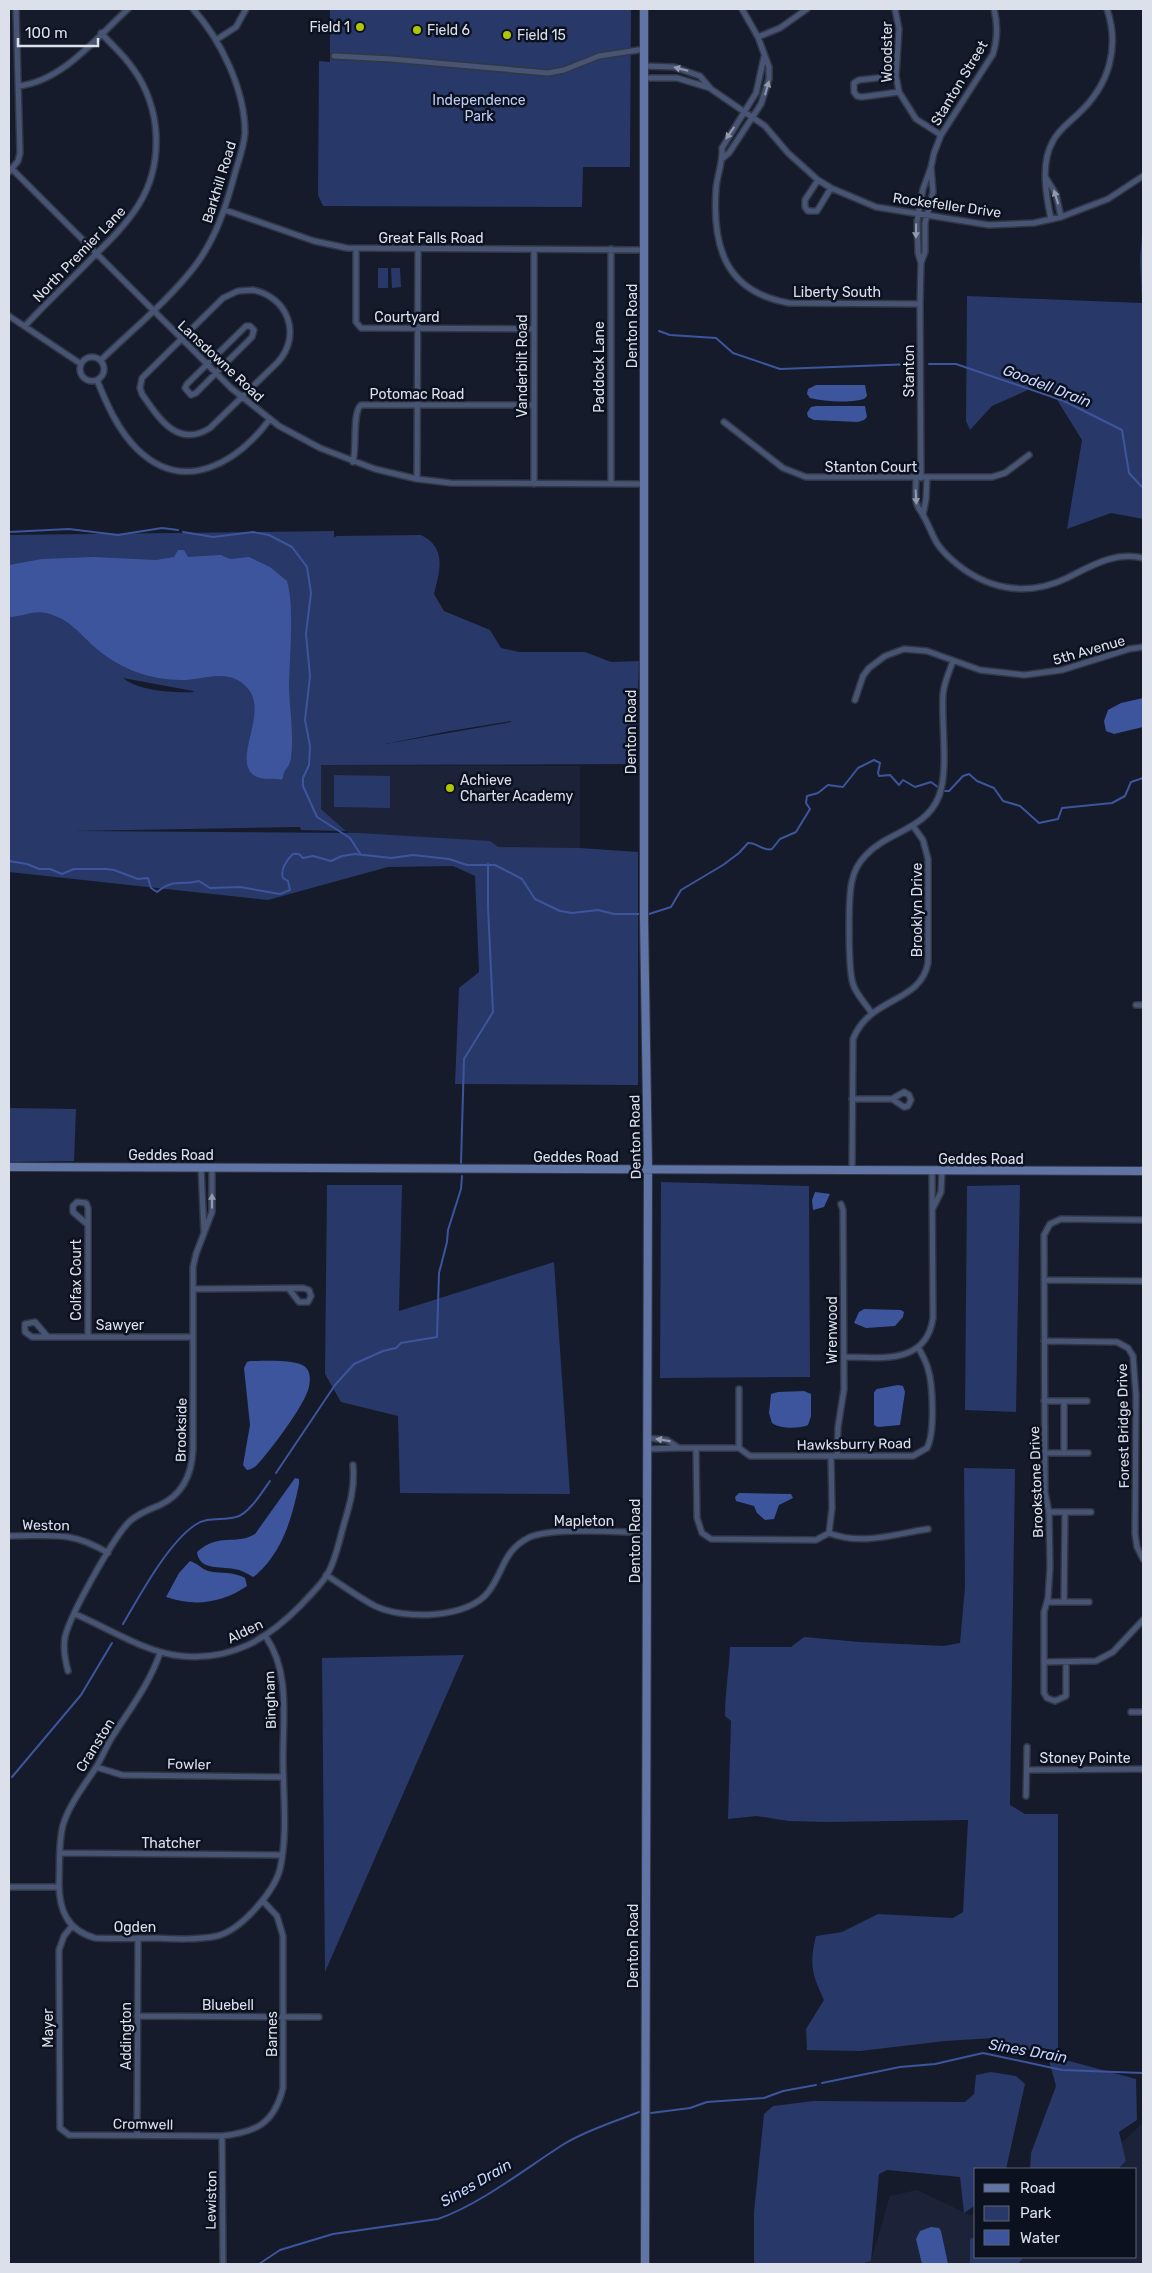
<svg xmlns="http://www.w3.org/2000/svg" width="1152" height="2273" viewBox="0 0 1152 2273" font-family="Rubik,sans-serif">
  <rect width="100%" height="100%" fill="#151b2a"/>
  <!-- built -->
  <path fill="#1c2338" d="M 321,765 L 580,766 L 580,848 L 363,846 L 321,809 Z
    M 1143,2123 L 1143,2264 L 863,2264 L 871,2261 L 890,2196 L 917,2190 L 970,2215 L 976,2213 L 976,2257 L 1136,2257 L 1136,2169 L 1118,2169 L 1126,2161 L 1121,2143 Z"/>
  <!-- green -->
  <path fill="#283868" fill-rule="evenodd" d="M 330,9 L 631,9 L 630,167 L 583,167 L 582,207 L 323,206 L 318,195 L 319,61 L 330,62 Z
    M 1143,223 L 1143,519 L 1111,513 L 1067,529 L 1082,440 L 1046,382 L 992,406 L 970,430 L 966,421 L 967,296 L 1142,303 L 1140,259 Z
    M 378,268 L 388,268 L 388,288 L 378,288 Z
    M 391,268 L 400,268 L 401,287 L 392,288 Z
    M 334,531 L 334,538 L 336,536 L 421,535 C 447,548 440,570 434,594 L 444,611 L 490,630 L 501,648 L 519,652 L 585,652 L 611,662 L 639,661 L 636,764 L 321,765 L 321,809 L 346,831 L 301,830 L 300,827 L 75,831 L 359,833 L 490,841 L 498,847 L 580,848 L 638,852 L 638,1085 L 455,1084 L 459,988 L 479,972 L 475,876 L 453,866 L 388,867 L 268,900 L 9,872 L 9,535 ZM 123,678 L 193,691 L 194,692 C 173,693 139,691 123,678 ZM 511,721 L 511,722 L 385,744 L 450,731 Z
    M 334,775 L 390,776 L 390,808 L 334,807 Z
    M 9,1108 L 76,1109 L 74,1161 L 9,1162 Z
    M 661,1182 L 809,1186 L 810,1377 L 660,1378 Z
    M 327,1185 L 402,1185 L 399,1311 L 554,1262 L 570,1494 L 400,1493 L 398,1416 L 341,1402 L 325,1374 Z
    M 1020,1185 L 1016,1412 L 965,1410 L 967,1186 Z
    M 964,1468 L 1015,1469 L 1010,1805 L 1025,1814 L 1058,1814 L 1058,2058 L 1136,2079 L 1137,2120 L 1119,2132 L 1126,2161 L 1118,2169 L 1030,2169 L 1031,2153 L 1056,2086 L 1048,2057 L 994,2038 L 945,2041 L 860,2051 L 807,2050 L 806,2029 L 824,2000 C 812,1974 809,1965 816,1936 L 842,1932 L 878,1914 L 953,1918 L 963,1912 L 968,1820 L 825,1822 L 788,1821 L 757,1816 L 728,1819 L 731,1721 L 725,1716 C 725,1693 729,1671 730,1647 L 791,1647 L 804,1637 L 860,1642 L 943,1646 L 960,1643 L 965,1587 Z
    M 464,1655 L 325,1972 L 322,1658 Z
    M 991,2072 L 1016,2076 L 1025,2084 L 1006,2169 L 976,2169 L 976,2205 L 964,2213 L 960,2177 L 887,2170 L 879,2174 L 871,2261 L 861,2264 L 754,2264 L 754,2212 L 764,2114 L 773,2106 L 813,2101 L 965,2102 L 974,2094 L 976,2075 Z
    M 976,2236 L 976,2257 L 1024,2257 L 1018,2264 L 970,2264 L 970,2239 Z"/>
  <!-- water -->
  <path fill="#3d559d" d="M 816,385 L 865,385 L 867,396 L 864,399 C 848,403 826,402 810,398 L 807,394 L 808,389 Z
    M 816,406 L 865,406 L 867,417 L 864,420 L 858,422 L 814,420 L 808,417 L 807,413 L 811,407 Z
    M 178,550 L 184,550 L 188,557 L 221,555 L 230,559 L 249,557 L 270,567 L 287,581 C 295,608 289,660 289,689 C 290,712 294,735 291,758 C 290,767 283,770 283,778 L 281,780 C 272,777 264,781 255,776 C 231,761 268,715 249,690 C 231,666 205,680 181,680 C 151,680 120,669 97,649 C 79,634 71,619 46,613 C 32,610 22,617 9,617 L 9,565 L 42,559 L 94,557 L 156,560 L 174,557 Z
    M 1143,698 L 1143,727 L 1114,734 L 1106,731 L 1104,721 L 1108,710 L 1121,703 Z
    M 815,1192 L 830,1194 L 824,1207 L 813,1210 L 812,1200 Z
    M 864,1309 L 901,1310 L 904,1312 L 903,1317 L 895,1326 L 866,1328 L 854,1323 L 859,1312 Z
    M 250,1361 C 263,1361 294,1359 304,1366 C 313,1372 310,1387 306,1395 C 299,1412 270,1451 257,1465 C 254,1468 251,1469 247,1470 L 243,1465 L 250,1425 L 244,1368 L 247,1362 Z
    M 898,1385 L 903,1386 L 905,1392 L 900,1425 L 878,1427 L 874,1425 L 874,1392 L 877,1389 Z
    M 804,1391 L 811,1394 L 811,1416 L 808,1425 C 799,1429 781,1429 772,1423 L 769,1413 L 771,1394 L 778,1392 Z
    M 295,1478 L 299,1479 L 299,1484 C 292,1518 283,1551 256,1575 L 253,1577 C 247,1573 241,1570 234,1569 C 221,1566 199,1571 197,1552 C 219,1532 234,1546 255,1534 Z
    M 739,1493 L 791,1494 L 793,1498 L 779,1505 L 774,1519 L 765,1520 L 757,1513 L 754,1506 L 736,1501 L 735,1497 Z
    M 190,1561 C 197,1563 202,1569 208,1571 C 222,1574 232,1571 245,1578 L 247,1586 C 222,1603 195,1607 166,1597 L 179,1573 Z
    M 931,2227 L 939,2228 L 941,2231 L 948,2264 L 922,2264 L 916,2239 L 920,2231 Z"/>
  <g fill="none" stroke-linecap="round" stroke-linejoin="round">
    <!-- stream -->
    <path stroke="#3d559d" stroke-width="2" d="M 659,331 L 670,335 L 716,338 L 733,353 L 780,369 L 913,364
      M 929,364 L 956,364 L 1064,401 L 1122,430 L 1129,473 L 1143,488
      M 9,532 L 69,529 L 118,535 L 162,528 L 178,530
      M 183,532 L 213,537 L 253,532 L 269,535 L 292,547 L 307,567 L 311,593 L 306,634 L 310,676 L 305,720 L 310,746 L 309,765 L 303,778 L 303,786 L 317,817 L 350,838 L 361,855
      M 943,791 L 949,791 L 963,776 L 969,774 L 977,781 L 994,788 L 1003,801 L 1020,806 L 1039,823 L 1058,819 L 1062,808 L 1112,803 L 1125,796 L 1131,782 L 1143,778
      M 9,861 L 27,864 L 39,869 L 50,869 L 62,874 L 74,869 L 106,869 L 114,870 L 138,879 L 148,878 L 151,888 L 157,892 C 174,878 179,886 199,881 L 210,888 L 240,887 L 280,894 L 290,890 L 288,881 L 283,878 C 280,870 287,859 293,854 L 299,854 L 303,858 L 313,856 L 331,861 L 342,856 L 355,854 L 391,858 L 413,855 L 449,859 L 467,865 L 495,865 L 522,879 L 535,899 L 560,911 L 572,913 L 598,910 L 614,914 L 639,914
      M 649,914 L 671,907 L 681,890 L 723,865 L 739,853 L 748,843 C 757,842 763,852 772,849 L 780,839 L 796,832 L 810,809 L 806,803 L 807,796 L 818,793 L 828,785 L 843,787 L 858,768 L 874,760 L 880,763 L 878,773 L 879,776 L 890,775 L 899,785 L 903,780 L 915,787 L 931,782 L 939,788
      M 461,1163 L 464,1059 L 493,1012 L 488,907 L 488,864
      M 276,1473 L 335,1385 L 354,1364 L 383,1351 L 396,1348 L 401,1343 L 437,1337 L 439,1273 L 447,1242 L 448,1230 L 461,1189 L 462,1176
      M 123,1624 C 140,1595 168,1543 195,1525 C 208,1516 222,1521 236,1517 C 248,1515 263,1491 270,1481
      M 12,1777 L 81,1695 L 112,1643
      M 822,2083 L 900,2067 L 935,2064 L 983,2053 L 1062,2070 L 1143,2073
      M 651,2113 L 690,2108 L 707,2102 L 764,2098 L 783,2091 L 816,2085
      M 259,2264 L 280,2250 L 333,2234 L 438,2219 C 481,2204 526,2168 564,2144 C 587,2130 614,2122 639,2112"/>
    <!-- street casing -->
    <g stroke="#313745" stroke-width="8">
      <path id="street" d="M 895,9 L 899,29 L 896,76 L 899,92 L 916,119 L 941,135
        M 758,37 L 780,28 L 807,9
        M 216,40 L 236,27 L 246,9
        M 334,56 L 391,59 L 548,73 L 564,70 L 599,56 L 645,49
        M 764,57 L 756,93 L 722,148 C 723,163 717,175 716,189 C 712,248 726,292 789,303 L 920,304
        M 645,66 L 674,67 L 700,76 L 711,89 L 765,126 L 788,153 L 818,180 L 831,188 L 876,207 L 989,225 L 1034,223 L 1061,217 L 1108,199 L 1143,176
        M 896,76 L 859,80 L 854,83 L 854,92 L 857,96 L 862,97 L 899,92
        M 645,78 L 677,78 L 710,88
        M 18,86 C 62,82 97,37 128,9
        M 723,158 L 729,153 L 761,104 L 769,79 L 769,67 L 758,37 L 742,9
        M 12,169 L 231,388 L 279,426 L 320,448 L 375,469 L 417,479 L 451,483 L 644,484
        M 9,172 L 18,161 L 20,153 L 16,9
        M 1046,178 L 1056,194 L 1061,217
        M 818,180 L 805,200 L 805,207 L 808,211 L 817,211 L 831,188
        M 225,210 L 314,241 L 347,248 L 644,250
        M 1051,219 C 1046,196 1040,163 1053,141 C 1059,129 1070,122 1079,113 C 1109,85 1120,48 1107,9
        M 356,249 L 356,322 L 361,328 L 533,329
        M 921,263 L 918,253 L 917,221 L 923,189 L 931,167 L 934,153 L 941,135 L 993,54 C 998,38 998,25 994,9
        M 253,290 C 288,297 302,335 278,362 L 210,428 C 177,449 158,417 142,394 L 140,388 L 142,378 L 223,298 L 238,291 Z
        M 9,316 L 81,364
        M 25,326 C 46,303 70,281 92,258 C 130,221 159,191 156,134 C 155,112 147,88 134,70 C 125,56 112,45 101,33
        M 246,326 L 250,326 L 254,330 L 252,337 L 196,393 L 191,395 L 185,388 L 187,384 Z
        M80 369a12 12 0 1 1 24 0a12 12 0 1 1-24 0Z
        M 101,360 C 132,330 168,301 195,266 C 216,238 226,207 235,173 C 239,160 244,146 245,133 C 245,90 221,40 193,9
        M 97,380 C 107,405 118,430 137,449 C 184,495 237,463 270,419
        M 724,422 L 783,468 L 806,477 L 992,477 L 1005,473 L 1029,455
        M 353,462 C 357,449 352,412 361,405 L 533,405
        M 916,478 C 916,486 915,494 916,501 C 917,508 920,509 923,515 C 934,534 932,542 951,559 C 984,589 1026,598 1067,578 C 1091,566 1115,551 1143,558
        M 921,478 L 920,304 L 921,263 L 925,252 L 925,223 L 933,192 L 931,167
        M 417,479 L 418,249
        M 534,484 L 534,249
        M 611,484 L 611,249
        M 923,515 L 926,499 L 927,478
        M 855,700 L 863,676 L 869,668 L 885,656 L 904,649 L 927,651 L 980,670 L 1024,675 L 1062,670 L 1129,649 L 1143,647
        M 1136,1005 L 1143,1005
        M 871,1012 C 865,1003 856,994 853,984 C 848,968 848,897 852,881 C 854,871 859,862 866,855 C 888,831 926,830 939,796 C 949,770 941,724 943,694 C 944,683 949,672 953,661
        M 852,1099 L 892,1099 L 904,1092 L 909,1095 L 911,1100 L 908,1106 L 904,1107 L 892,1099
        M 201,1168 L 204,1232
        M 852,1171 L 853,1039 C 870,996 920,1004 928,963 L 928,859 L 923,840 L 913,826
        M 933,1208 L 941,1192 L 942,1172
        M 87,1224 L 73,1212 L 73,1206 L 77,1202 L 86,1203 L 88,1208 L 88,1336
        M 1044,1280 L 1143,1281
        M 193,1289 L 303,1288 L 309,1290 L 311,1296 L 308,1302 L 299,1302 L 289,1289
        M 47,1336 L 35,1322 L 25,1324 L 25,1332 L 32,1337 L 193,1337
        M 1044,1341 L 1117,1342 L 1128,1348 L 1133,1356 L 1136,1395 L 1135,1534 L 1137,1547 L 1143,1559
        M 844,1357 C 879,1357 926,1366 933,1318 L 932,1172
        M 739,1389 L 739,1448 L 750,1456 L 913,1456 L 927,1448 C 935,1433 933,1385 928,1369 C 926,1361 922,1354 918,1347
        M 1044,1401 L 1064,1401 L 1064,1453
        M 1064,1401 L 1087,1401
        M 679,1448 L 739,1448
        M 696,1448 L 697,1518 L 702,1533 L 711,1539 L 816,1540 L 829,1533 C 862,1546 894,1534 928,1529
        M 648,1449 L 679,1448 L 667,1440 L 648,1438
        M 1045,1453 L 1088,1453
        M 837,1456 L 838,1427 L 844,1389 L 843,1210 L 841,1204
        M 1049,1512 L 1091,1512
        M 829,1533 L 832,1508 L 831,1456
        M 9,1536 C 50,1536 71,1530 108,1553
        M 326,1575 C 342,1585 358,1597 375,1606 C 404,1620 469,1619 489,1591 C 504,1571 503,1550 530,1537 C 553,1527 619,1532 647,1533
        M 1047,1602 L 1089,1602
        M 1064,1602 L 1065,1512
        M 75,1614 C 108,1628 146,1653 181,1656 C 232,1661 268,1639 302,1604 C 310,1595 320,1586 327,1575 C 336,1560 339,1541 344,1524 C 350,1504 355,1487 353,1465
        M 160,1653 C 149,1685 129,1710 111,1739 C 105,1749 101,1760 95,1769 C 83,1787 69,1805 63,1825 C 58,1844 60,1864 59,1883 C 59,1910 67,1930 95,1938 C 115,1939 136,1938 156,1938 C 176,1939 197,1940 217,1936 C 241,1930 274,1892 280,1869 C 288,1834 283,1794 283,1758 C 283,1717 290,1672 266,1637
        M 1044,1662 L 1096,1661 L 1113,1652 L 1143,1620
        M 1066,1663 L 1066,1696 L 1055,1701 L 1047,1698 L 1044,1693 L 1044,1612 L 1048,1598 L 1050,1567 L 1049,1513 L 1045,1492 L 1044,1235 L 1050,1224 L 1061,1219 L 1143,1220
        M 68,1671 C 65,1660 63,1648 65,1637 C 70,1615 114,1536 130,1521 C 139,1513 150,1509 160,1505 C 184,1494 192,1473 193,1449 L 193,1267 L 196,1254 L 212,1212 L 212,1168
        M 1131,1712 L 1143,1712
        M 96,1767 L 122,1775 L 282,1777
        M 1028,1770 L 1143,1769
        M 1026,1796 L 1027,1747
        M 60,1853 L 282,1855
        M 9,1887 L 59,1887
        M 72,1926 L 64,1936 L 59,1950 L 60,2128 L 69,2135 L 222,2136 C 256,2132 274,2124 283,2088 L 283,1936 L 277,1916 L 263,1901
        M 137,2016 L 319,2017
        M 137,2135 L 138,1938
        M 222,2136 L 223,2264"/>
    </g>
    <!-- secondary casing -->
    <g stroke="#313745" stroke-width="10">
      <path id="secondary" d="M 644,9 L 644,919 L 648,1169 L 645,2264
        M 9,1167 L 1143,1171"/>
    </g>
    <!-- street -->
    <use href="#street" stroke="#485473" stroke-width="5"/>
    <!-- secondary -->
    <use href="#secondary" stroke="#6074a5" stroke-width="8"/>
  </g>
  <!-- one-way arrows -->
  <defs><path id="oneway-solid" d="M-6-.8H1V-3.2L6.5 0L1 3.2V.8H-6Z" transform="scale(1.25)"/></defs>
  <g fill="#929aaf">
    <use href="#oneway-solid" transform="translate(681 69) rotate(-166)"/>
    <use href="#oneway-solid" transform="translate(767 88) rotate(-74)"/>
    <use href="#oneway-solid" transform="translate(730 133) rotate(125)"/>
    <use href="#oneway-solid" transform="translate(1056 197) rotate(-107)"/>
    <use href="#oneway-solid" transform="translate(916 231) rotate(91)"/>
    <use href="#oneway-solid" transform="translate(916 497) rotate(87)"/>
    <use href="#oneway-solid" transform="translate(212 1201) rotate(-90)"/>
    <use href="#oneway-solid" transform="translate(663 1440) rotate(-171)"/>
  </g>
  <!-- markers -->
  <g fill="#afc507" stroke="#0c1120" stroke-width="2">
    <circle cx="360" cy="27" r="5"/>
    <circle cx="417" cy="30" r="5"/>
    <circle cx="507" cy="35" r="5"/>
    <circle cx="450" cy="788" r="5"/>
  </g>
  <g text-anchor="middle" stroke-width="5" stroke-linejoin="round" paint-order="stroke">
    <!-- poi labels -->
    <g font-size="14" fill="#dbe0eb" stroke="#0c1120" text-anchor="start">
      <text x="350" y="32" text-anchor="end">Field 1</text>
      <text x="427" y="35">Field 6</text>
      <text x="517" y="40">Field 15</text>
      <text x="460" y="785">Achieve<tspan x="460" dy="16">Charter Academy</tspan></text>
    </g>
    <!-- street labels -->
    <g font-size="14" fill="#dbe0eb" stroke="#0c1120">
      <text transform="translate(887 52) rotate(-90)" y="5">Woodster</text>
      <text transform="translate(959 83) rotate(-59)" y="5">Stanton Street</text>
      <text transform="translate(219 182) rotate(-73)" y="5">Barkhill Road</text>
      <text transform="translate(947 205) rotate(8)" y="5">Rockefeller Drive</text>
      <text x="431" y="243">Great Falls Road</text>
      <text transform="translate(79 254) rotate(-46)" y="5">North Premier Lane</text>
      <text x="837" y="297">Liberty South</text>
      <text x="407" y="322">Courtyard</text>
      <text transform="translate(632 326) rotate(-90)" y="5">Denton Road</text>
      <text transform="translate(221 361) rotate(43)" y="5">Lansdowne Road</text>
      <text transform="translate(522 366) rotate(-90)" y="5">Vanderbilt Road</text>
      <text transform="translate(599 367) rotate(-90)" y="5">Paddock Lane</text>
      <text transform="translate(909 371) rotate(-90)" y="5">Stanton</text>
      <text x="417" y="399">Potomac Road</text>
      <text x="871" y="472">Stanton Court</text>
      <text transform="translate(1089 650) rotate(-16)" y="5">5th Avenue</text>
      <text transform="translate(631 732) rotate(-90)" y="5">Denton Road</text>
      <text transform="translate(917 910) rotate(-90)" y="5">Brooklyn Drive</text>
      <text transform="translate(635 1137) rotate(-91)" y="5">Denton Road</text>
      <text x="171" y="1160">Geddes Road</text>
      <text x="576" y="1162">Geddes Road</text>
      <text x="981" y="1164">Geddes Road</text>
      <text transform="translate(76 1280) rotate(-90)" y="5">Colfax Court</text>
      <text x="120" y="1330">Sawyer</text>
      <text transform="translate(832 1330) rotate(-90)" y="5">Wrenwood</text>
      <text transform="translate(1123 1426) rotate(-91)" y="5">Forest Bridge Drive</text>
      <text transform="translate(181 1430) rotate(-89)" y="5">Brookside</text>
      <text transform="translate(854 1444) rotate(-1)" y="5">Hawksburry Road</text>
      <text transform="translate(1036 1482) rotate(-92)" y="5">Brookstone Drive</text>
      <text x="584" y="1526">Mapleton</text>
      <text transform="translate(46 1525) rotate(1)" y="5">Weston</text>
      <text transform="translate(635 1541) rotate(-90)" y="5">Denton Road</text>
      <text transform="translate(245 1631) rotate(-26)" y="5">Alden</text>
      <text transform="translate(270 1700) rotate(-92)" y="5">Bingham</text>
      <text transform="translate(95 1745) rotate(-58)" y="5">Cranston</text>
      <text x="1085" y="1763">Stoney Pointe</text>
      <text transform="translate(189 1764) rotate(1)" y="5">Fowler</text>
      <text x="171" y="1848">Thatcher</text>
      <text x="135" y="1932">Ogden</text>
      <text transform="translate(633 1946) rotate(-90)" y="5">Denton Road</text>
      <text x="228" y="2010">Bluebell</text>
      <text transform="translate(48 2028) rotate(-90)" y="5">Mayer</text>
      <text transform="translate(272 2034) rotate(-90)" y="5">Barnes</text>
      <text transform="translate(126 2036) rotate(-90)" y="5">Addington</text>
      <text transform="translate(143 2124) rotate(1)" y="5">Cromwell</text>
      <text transform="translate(211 2200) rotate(-89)" y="5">Lewiston</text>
    </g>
    <!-- park labels -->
    <g font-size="14" fill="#bbcbf4" stroke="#0c1120">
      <text x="479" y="105">Independence<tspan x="479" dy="16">Park</tspan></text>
    </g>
    <!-- water labels -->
    <g font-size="15" font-style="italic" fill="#c5d5fe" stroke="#0c1120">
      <text transform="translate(1047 386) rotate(21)" y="5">Goodell Drain</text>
      <text transform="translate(1028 2051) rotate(10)" y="5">Sines Drain</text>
      <text transform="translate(476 2183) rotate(-30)" y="5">Sines Drain</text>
    </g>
  </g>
  <!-- border -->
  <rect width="1152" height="2273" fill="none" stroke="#dbe0eb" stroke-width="20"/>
  <!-- legend -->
  <rect x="974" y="2168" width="162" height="90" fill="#0c1120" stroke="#5f6471"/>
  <rect x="984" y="2184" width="25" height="8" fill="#6074a5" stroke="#5f6471"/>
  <text x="1020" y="2193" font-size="15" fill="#dbe0eb">Road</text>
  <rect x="984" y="2206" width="25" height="15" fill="#283868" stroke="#5f6471"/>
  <text x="1020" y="2218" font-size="15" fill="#dbe0eb">Park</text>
  <rect x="984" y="2230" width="25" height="15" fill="#3d559d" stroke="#5f6471"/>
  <text x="1020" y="2243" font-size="15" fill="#dbe0eb">Water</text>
  <!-- scale -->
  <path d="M18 38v8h80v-8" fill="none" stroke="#dbe0eb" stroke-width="2.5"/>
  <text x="25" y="38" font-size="15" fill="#dbe0eb" stroke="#0c1120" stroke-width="4" paint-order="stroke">100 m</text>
</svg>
